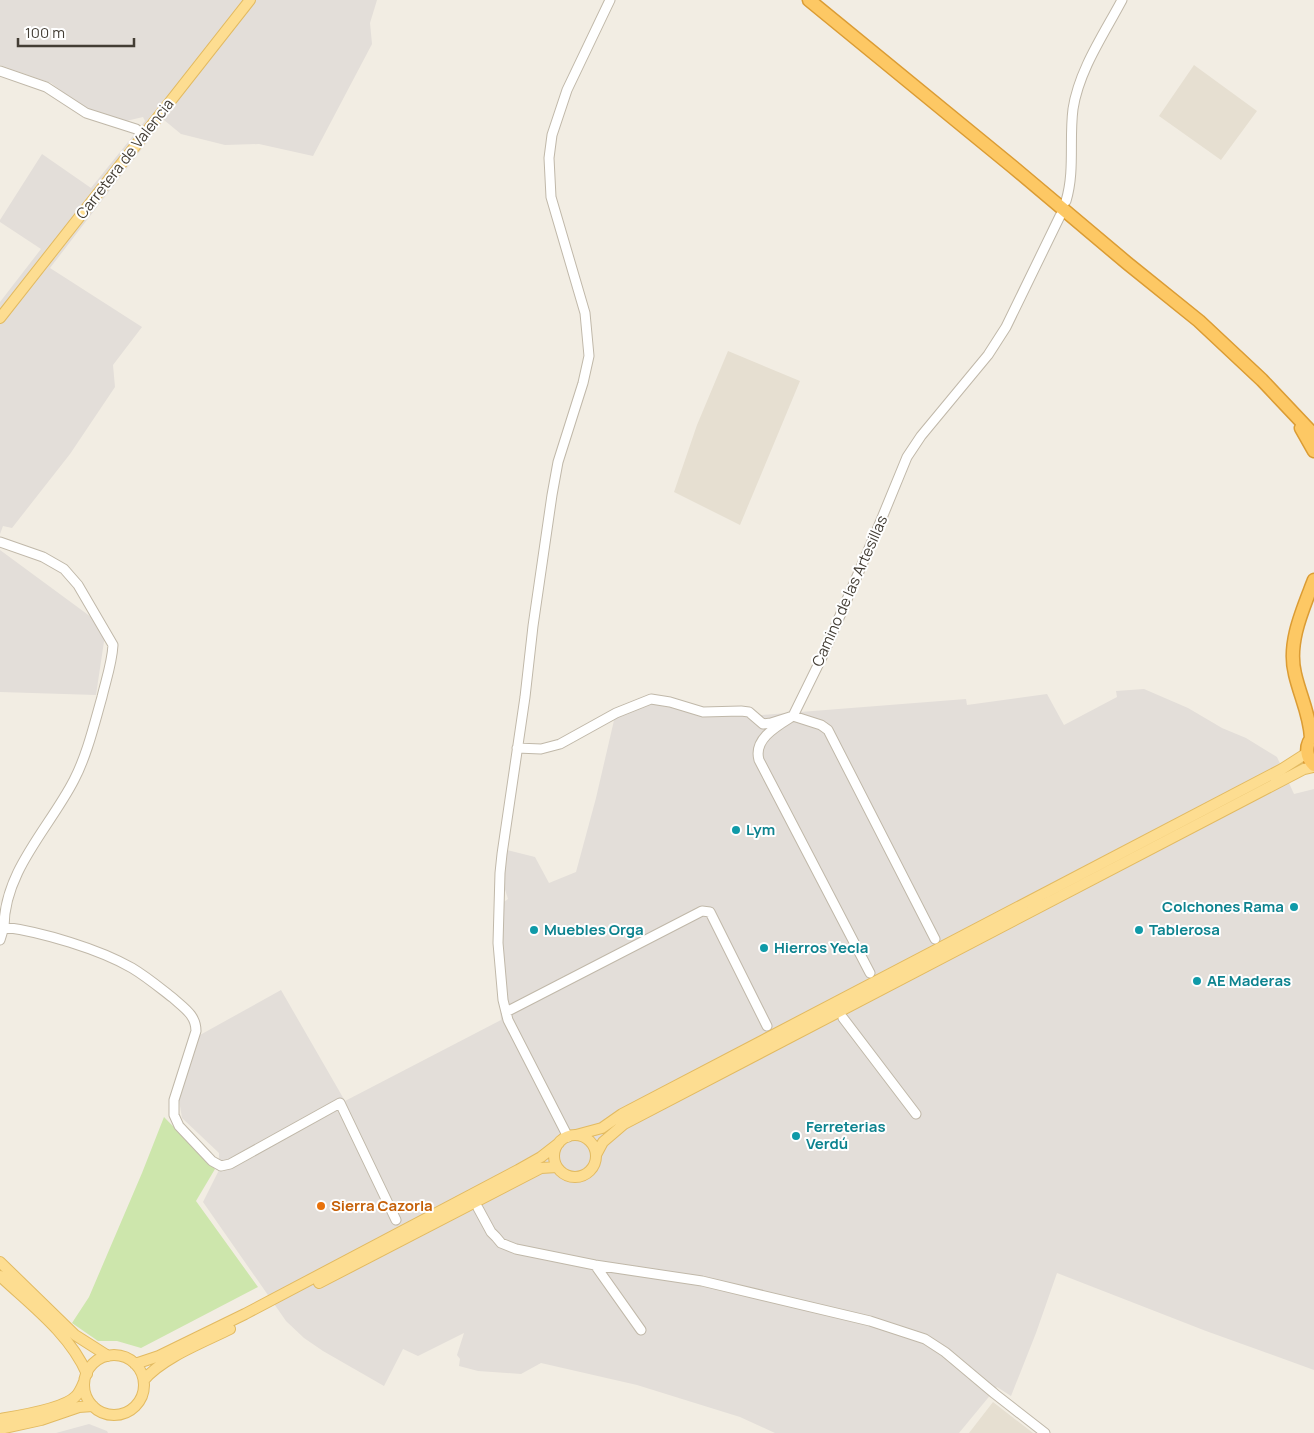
<svg xmlns="http://www.w3.org/2000/svg" width="1314" height="1433" viewBox="0 0 1314 1433" font-family="Manrope,sans-serif">
  <rect width="100%" height="100%" fill="#f2ede3"/>
  <!-- residential -->
  <path fill="#e6dfd1" d="M 1194,65 L 1257,111 L 1221,160 L 1159,116 Z
    M 728,351 L 800,381 L 740,525 L 674,492 L 697,425 Z
    M 993,1402 L 1033,1433 L 969,1433 Z"/>
  <!-- industrial -->
  <path fill="#e3ded9" d="M 0,0 L 377,0 L 370,23 L 372,44 L 313,156 L 259,144 L 225,145 L 181,134 L 164,120 L 50,268 L 142,327 L 113,365 L 115,387 L 70,454 L 12,528 L 3,526 L 0,534 L 0,302 L 41,249 L 0,222 L 0,220 L 42,154 L 91,188 L 145,121 L 143,117 L 126,121 L 108,118 L 79,105 L 51,83 L 0,65 Z
    M 0,550 L 106,628 L 96,695 L 0,692 Z
    M 1144,689 L 1188,708 L 1222,728 L 1246,738 L 1277,757 L 1294,794 L 1314,789 L 1314,1370 L 1206,1331 L 1057,1273 L 1036,1333 L 1011,1396 L 997,1387 L 959,1433 L 775,1433 L 740,1417 L 637,1385 L 541,1363 L 521,1374 L 478,1371 L 459,1366 L 460,1359 L 457,1355 L 464,1333 L 418,1356 L 403,1349 L 384,1386 L 323,1351 L 304,1338 L 286,1321 L 203,1202 L 219,1170 L 219,1153 L 182,1118 L 179,1100 L 200,1035 L 281,990 L 345,1101 L 501,1020 L 496,948 L 501,904 L 508,899 L 502,880 L 507,850 L 535,857 L 549,883 L 576,872 L 596,798 L 615,716 L 657,701 L 700,716 L 762,715 L 966,699 L 967,705 L 1047,694 L 1064,725 L 1117,697 L 1116,691 Z
    M 89,1424 L 107,1431 L 108,1433 L 56,1433 Z"/>
  <!-- green -->
  <path fill="#cde6ac" d="M 164,1117 L 215,1169 L 196,1201 L 258,1287 L 141,1348 L 117,1341 L 98,1341 L 72,1323 L 89,1297 L 142,1173 Z"/>
  <g fill="none" stroke-linecap="round" stroke-linejoin="round">
    <!-- minor casing -->
    <g stroke="#c0b8a9" stroke-width="11">
      <path id="minor" d="M 0,71 L 46,87 L 86,113 L 136,129 L 144,135
        M 1066,201 C 1075,171 1069,140 1073,109 C 1079,70 1104,34 1122,0
        M 0,542 L 43,557 L 64,569 L 78,585 L 113,645 C 112,663 106,680 102,697 C 94,725 87,755 74,780 C 50,827 4,871 4,927
        M 517,748 L 541,749 L 560,744 L 616,713 L 651,699 L 670,702 L 703,712 L 741,711 L 749,712 L 763,724 L 771,723 L 793,716 L 823,655 L 877,530 L 907,457 L 921,436 L 988,355 L 1006,327 L 1060,216
        M 0,940 L 4,927 C 42,932 99,949 132,968 C 147,977 160,988 173,998 C 184,1008 196,1015 196,1031 L 174,1100 L 174,1115 L 179,1126 L 212,1161 L 221,1166 L 230,1164 L 340,1103 L 396,1220
        M 870,973 L 759,760 C 753,739 777,726 793,716 L 821,725 L 828,730 L 935,939
        M 506,1012 L 702,911 L 710,912 L 767,1026
        M 843,1018 L 916,1114
        M 568,1137 L 508,1020 L 503,1000 L 498,943 L 500,873 L 502,854 L 525,697 L 533,626 L 552,495 L 558,462 L 583,383 L 589,356 L 585,313 L 551,197 L 549,158 L 552,135 L 567,90 L 610,0
        M 478,1208 L 491,1232 L 496,1237 L 501,1243 L 516,1249 L 595,1265 L 702,1281 L 870,1321 L 925,1339 L 945,1352 L 995,1394 L 1045,1433
        M 595,1265 L 641,1330"/>
    </g>
    <!-- major casing -->
    <g stroke="#e2ba61" stroke-width="12">
      <path id="major" d="M 0,318 L 250,0
        M 576,1135 L 602,1128 L 622,1114 L 1282,769 L 1307,753
        M554 1156a21 21 0 1 1 42 0a21 21 0 1 1-42 0Z
        M 596,1155 L 603,1142 L 624,1124 L 1304,769 L 1314,767
        M 0,1262 L 75,1335 L 108,1356
        M 0,1276 C 31,1305 70,1334 87,1374
        M 319,1283 L 541,1168 L 557,1167
        M84 1385a30 30 0 1 1 60 0a30 30 0 1 1-60 0Z
        M 135,1364 L 159,1356 L 245,1314 L 518,1170 L 541,1157 L 559,1143
        M 144,1380 C 162,1358 204,1342 230,1329
        M 0,1419 C 18,1416 64,1409 76,1396 C 80,1392 82,1386 84,1382
        M 0,1429 L 41,1420 L 79,1407 L 93,1406"/>
    </g>
    <!-- highway casing -->
    <g stroke="#db9c34" stroke-width="15">
      <path id="highway" d="M 809,0 L 1013,167 L 1127,263 L 1199,321 L 1262,380 L 1314,435
        M 1301,428 L 1314,451
        M 1314,735 C 1305,744 1305,756 1314,765
        M 1311,738 C 1310,715 1300,696 1295,674 C 1287,643 1303,609 1314,580"/>
    </g>
    <!-- minor -->
    <use href="#minor" stroke="#fff" stroke-width="9"/>
    <!-- major -->
    <use href="#major" stroke="#fddd91" stroke-width="10"/>
    <!-- highway -->
    <use href="#highway" stroke="#fdc864" stroke-width="12"/>
  </g>
  <!-- markers -->
  <g fill="#0f9aa8" stroke="#fff" stroke-width="2">
    <circle cx="736" cy="830" r="5"/>
    <circle cx="1294" cy="907" r="5"/>
    <circle cx="534" cy="930" r="5"/>
    <circle cx="1139" cy="930" r="5"/>
    <circle cx="764" cy="948" r="5"/>
    <circle cx="1197" cy="981" r="5"/>
    <circle cx="796" cy="1136" r="5"/>
  </g>
  <circle fill="#e8710a" stroke="#fff" stroke-width="2" cx="321" cy="1206" r="5"/>
  <g text-anchor="middle" stroke-width="4" stroke-linejoin="round" paint-order="stroke">
    <!-- street labels -->
    <g font-size="15" fill="#433d34" stroke="#fff">
      <text transform="translate(125 159) rotate(-52)" y="5">Carretera de Valencia</text>
      <text transform="translate(850 591) rotate(-66)" y="5">Camino de las Artesillas</text>
    </g>
    <!-- culture labels -->
    <g font-size="15" font-weight="bold" fill="#0d838f" stroke="#fff" text-anchor="start">
      <text x="746" y="835">Lym</text>
      <text x="1284" y="912" text-anchor="end">Colchones Rama</text>
      <text x="544" y="935">Muebles Orga</text>
      <text x="1149" y="935">Tablerosa</text>
      <text x="774" y="953">Hierros Yecla</text>
      <text x="1207" y="986">AE Maderas</text>
      <text x="806" y="1132">Ferreterias<tspan x="806" dy="17">Verdú</tspan></text>
    </g>
    <!-- food labels -->
    <g font-size="15" font-weight="bold" fill="#c56008" stroke="#fff" text-anchor="start">
      <text x="331" y="1211">Sierra Cazorla</text>
    </g>
  </g>
  <!-- scale -->
  <path d="M18 38v8h116v-8" fill="none" stroke="#433d34" stroke-width="2.5"/>
  <text x="25" y="38" font-size="15" fill="#433d34" stroke="#ffffff" stroke-width="4" paint-order="stroke">100 m</text>
</svg>
